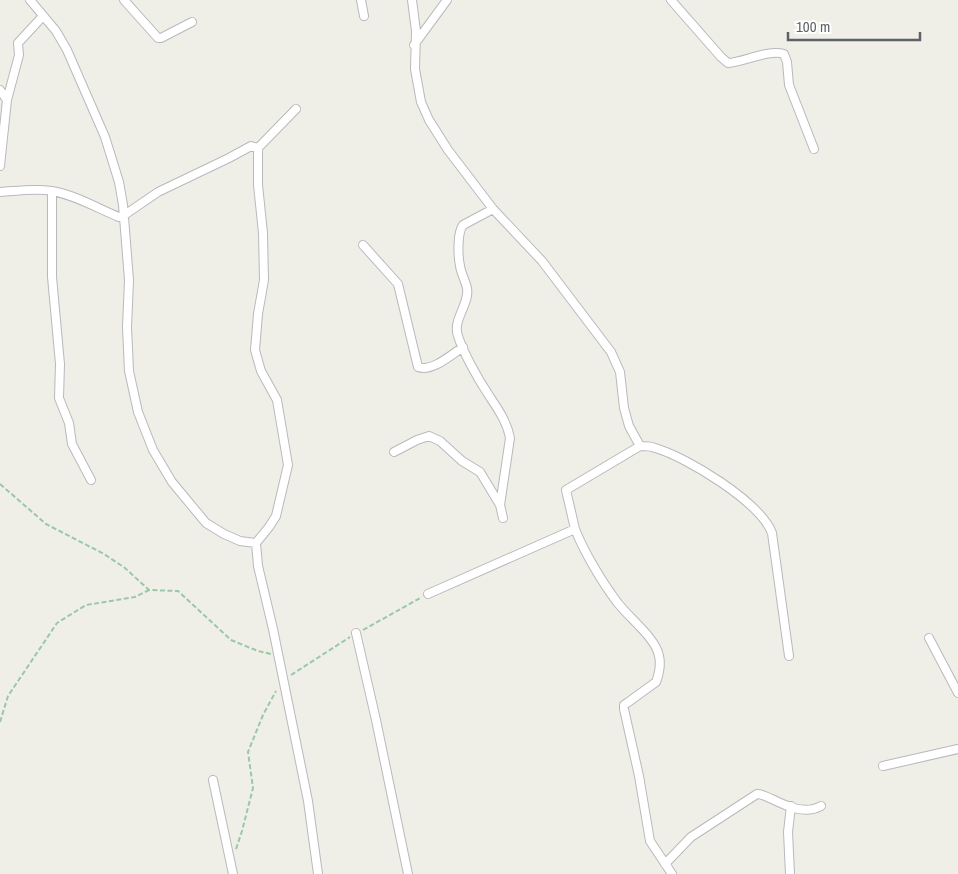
<svg xmlns="http://www.w3.org/2000/svg" width="958" height="874" viewBox="0 0 958 874" font-family="'Archivo Narrow',sans-serif">
  <rect width="100%" height="100%" fill="#f0efe7"/>
  <g fill="none" stroke-linecap="round" stroke-linejoin="round">
    <!-- street casing -->
    <g stroke="#b7b9bd" stroke-width="10">
      <path id="street" d="M 30,0 L 56,31 L 67,50 L 105,137 L 119,182 L 123,205 L 129,280 L 127,327 L 129,371 L 138,412 L 153,450 L 172,482 L 206,523 L 224,534 L 240,541 L 256,543
        M 124,0 L 158,38 L 161,38 L 192,22
        M 361,0 L 364,16
        M 412,0 L 416,31 L 415,69 L 421,102 L 429,120 L 448,150 L 493,209 L 542,261 L 611,352 L 620,372 L 624,408 L 629,426 L 640,446 C 645,446 651,446 655,448 C 687,457 760,502 772,533 L 789,656
        M 671,0 L 721,57 L 728,63 C 744,62 769,49 784,54 L 787,62 L 789,85 L 814,149
        M 414,45 L 447,0
        M 0,90 L 7,100
        M 296,109 L 258,148 L 258,185 L 263,233 L 264,280 L 258,314 L 255,350 L 261,371 L 277,400 L 288,465 L 276,516 L 269,527 L 256,543 L 258,566 L 273,629 L 308,801 L 318,874
        M 0,166 L 7,100 L 19,55 L 18,43 L 43,16
        M 52,191 L 52,277 L 60,364 L 59,398 L 69,423 L 72,444 L 91,480
        M 0,192 C 17,191 35,188 52,191 C 75,195 97,208 119,217 L 123,216 L 158,192 L 229,158 L 251,146 L 258,148
        M 493,209 L 463,225 C 457,233 458,256 460,266 C 461,273 465,280 467,288 C 470,304 452,320 458,336 C 463,352 478,379 488,394 C 497,408 507,421 510,438 L 500,505 L 503,518
        M 363,245 L 398,284 L 418,367 C 432,372 451,355 463,347
        M 394,452 L 417,440 L 429,436 L 440,441 L 462,461 L 480,472 L 500,505
        M 575,529 L 566,490 L 640,446
        M 428,594 L 575,529 C 584,552 602,582 617,602 C 628,617 656,638 659,656 C 661,664 659,675 656,682 L 627,703 L 624,705 L 624,709 L 639,776 L 650,841 L 672,874
        M 356,633 L 376,720 L 408,874
        M 929,638 L 958,693
        M 883,766 L 958,749
        M 213,780 L 233,874
        M 665,864 L 691,837 L 757,794 C 763,794 766,797 772,799 C 786,806 805,815 821,806
        M 790,874 L 788,832 L 791,806"/>
    </g>
    <!-- path -->
    <path stroke="#9bc7a9" stroke-width="2" stroke-dasharray="5 2.5" stroke-linecap="butt" d="M 0,484 L 46,524 L 104,554 L 125,568 L 149,590 L 178,591 L 231,640 L 258,651 L 271,654
      M 363,630 L 422,597
      M 291,675 L 350,637
      M 0,722 L 8,696 L 57,623 L 86,605 L 135,597 L 149,590
      M 236,849 L 242,831 L 253,788 L 248,752 L 263,715 L 276,691"/>
    <!-- street -->
    <use href="#street" stroke="#fff" stroke-width="8"/>
  </g>
  <!-- scale -->
  <path d="M788 32v8h132v-8" fill="none" stroke="#5e6267" stroke-width="2.5"/>
  <text x="796" y="32" font-size="15" fill="#5e6267" stroke="#ffffff" stroke-width="4" paint-order="stroke">100 m</text>
</svg>
